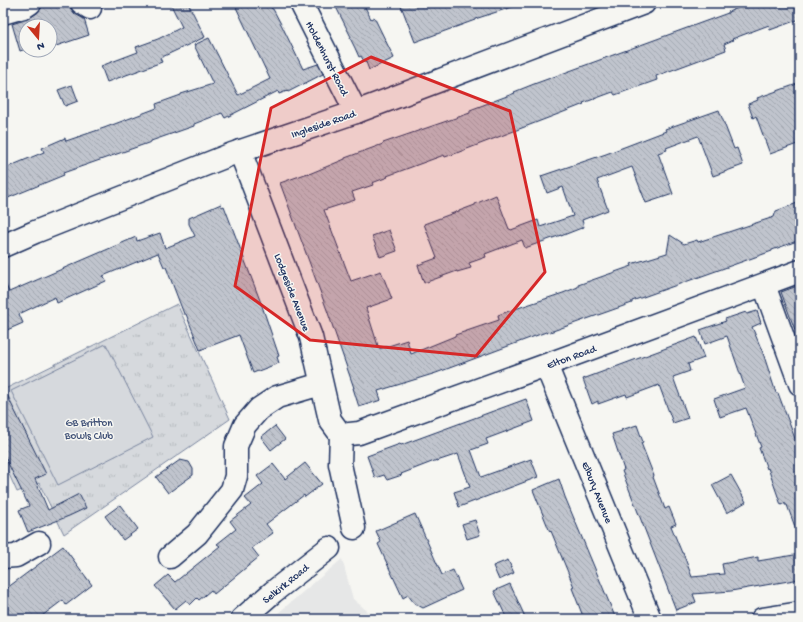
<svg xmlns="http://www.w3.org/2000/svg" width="803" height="622" viewBox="0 0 803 622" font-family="'Gochi Hand',sans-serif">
  <defs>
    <pattern id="grass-tufts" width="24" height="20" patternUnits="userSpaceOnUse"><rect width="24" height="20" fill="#d6d9dd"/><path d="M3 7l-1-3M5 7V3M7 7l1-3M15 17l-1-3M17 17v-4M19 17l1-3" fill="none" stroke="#b7bbc0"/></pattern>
    <pattern id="building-back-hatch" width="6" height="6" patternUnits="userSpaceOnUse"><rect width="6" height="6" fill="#c0c4cd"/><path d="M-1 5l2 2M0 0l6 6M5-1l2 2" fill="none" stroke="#a4a9b2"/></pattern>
  </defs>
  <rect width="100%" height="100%" fill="#f6f6f2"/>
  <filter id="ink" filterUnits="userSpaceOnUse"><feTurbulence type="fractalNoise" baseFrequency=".025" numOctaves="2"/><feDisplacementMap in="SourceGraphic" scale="8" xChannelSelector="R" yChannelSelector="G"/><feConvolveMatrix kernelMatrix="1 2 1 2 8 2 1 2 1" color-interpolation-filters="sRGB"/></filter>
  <g filter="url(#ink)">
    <!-- built -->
    <path fill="#e6e7e7" d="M 342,559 L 353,599 L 377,619 L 271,619 Z"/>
    <!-- grass -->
    <path fill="url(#grass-tufts)" stroke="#78849e" d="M 177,304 L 230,419 L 64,534 L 39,483 L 17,492 L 3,461 L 3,405 L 11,402 L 5,389 Z"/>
    <!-- garden -->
    <path fill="#d6d9dd" stroke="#78849e" d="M 106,344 L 153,437 L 58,485 L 11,391 Z"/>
    <!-- building -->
    <path fill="url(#building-back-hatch)" stroke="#1b2f5e" d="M 42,3 L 70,3 L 71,9 L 75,14 L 84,19 L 89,35 L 50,48 L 50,26 L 26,26 L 26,49 L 20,51 L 12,24 L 28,19 L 37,13 L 41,9 Z
      M 170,3 L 188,3 L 205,37 L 160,58 L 162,62 L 107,82 L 101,66 L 138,52 L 136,47 L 158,39 L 182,27 Z
      M 234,3 L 269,3 L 272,9 L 273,9 L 282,26 L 303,69 L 318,64 L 323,74 L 288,92 L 287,91 L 279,94 L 278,91 L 225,118 L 222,113 L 194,124 L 194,126 L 151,141 L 151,142 L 63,173 L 64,175 L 3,200 L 3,169 L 44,152 L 42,148 L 65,138 L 66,141 L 104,128 L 157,108 L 156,104 L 181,95 L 181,94 L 213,84 L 194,45 L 209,38 L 238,95 L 270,79 Z
      M 334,3 L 363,3 L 371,19 L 374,17 L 394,58 L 369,70 L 366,62 L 365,63 L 361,56 L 359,57 L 355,48 L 350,38 L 351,37 Z
      M 400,3 L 514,3 L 515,6 L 475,19 L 475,20 L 415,42 Z
      M 750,3 L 800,3 L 800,19 L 770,30 L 769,25 L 732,39 L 733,40 L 724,44 L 726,50 L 656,76 L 657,80 L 615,95 L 613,92 L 583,103 L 584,104 L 574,108 L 454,154 L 445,157 L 444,155 L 387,176 L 388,177 L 372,183 L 373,185 L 352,192 L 355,200 L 324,210 L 351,281 L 381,271 L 392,299 L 366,308 L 379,349 L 407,340 L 411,354 L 455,336 L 455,335 L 499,320 L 498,315 L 509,311 L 563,293 L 578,287 L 578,285 L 632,266 L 631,264 L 667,253 L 670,235 L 684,244 L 697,240 L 698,242 L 774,217 L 776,211 L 800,202 L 800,240 L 772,250 L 772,251 L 632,301 L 632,303 L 567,326 L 547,333 L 546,332 L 436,373 L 378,391 L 381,400 L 359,407 L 353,388 L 354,388 L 327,310 L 280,183 L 308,173 L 309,174 L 345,159 L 345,158 L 383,144 L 383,143 L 470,113 L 470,110 L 515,93 L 514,92 L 534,84 L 728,13 L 728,12 Z
      M 800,83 L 800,143 L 770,154 L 756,116 L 753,118 L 748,104 L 758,100 L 757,98 Z
      M 72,85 L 78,101 L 65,106 L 58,90 Z
      M 719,110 L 734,149 L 737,148 L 743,165 L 713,176 L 698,136 L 666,148 L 667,150 L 658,153 L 673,194 L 646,203 L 632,167 L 597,180 L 608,210 L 582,220 L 584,227 L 561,236 L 561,235 L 525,248 L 522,240 L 485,254 L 486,257 L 469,263 L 471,268 L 457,272 L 457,271 L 424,283 L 418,265 L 437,258 L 424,224 L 475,205 L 475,204 L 496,195 L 509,229 L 510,229 L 511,230 L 538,220 L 540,227 L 573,216 L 563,187 L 547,193 L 541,176 L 606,154 L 666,131 L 665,129 L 682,123 Z
      M 221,204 L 222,207 L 224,206 L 261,303 L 279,356 L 277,357 L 279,363 L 253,373 L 239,335 L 200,350 L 186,314 L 184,314 L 166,267 L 164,267 L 158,253 L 103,276 L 106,281 L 57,303 L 55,297 L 19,314 L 23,323 L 7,330 L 3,322 L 3,279 L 9,292 L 136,237 L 137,241 L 160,233 L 165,248 L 195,236 L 189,224 L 189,218 Z
      M 389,230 L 397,251 L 380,257 L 372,236 Z
      M 800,285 L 800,338 L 798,338 L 781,292 Z
      M 757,311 L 761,323 L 752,327 L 763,353 L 776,393 L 778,393 L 800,452 L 800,535 L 798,535 L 787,505 L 785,505 L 785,503 L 781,505 L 768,468 L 767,469 L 759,448 L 761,447 L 746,408 L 720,417 L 714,399 L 745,388 L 727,336 L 705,344 L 700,330 L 726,321 L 725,319 L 746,312 L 747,314 Z
      M 696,337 L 704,358 L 688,364 L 690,371 L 673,377 L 688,418 L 673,423 L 659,385 L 627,397 L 626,394 L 598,404 L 598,401 L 592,404 L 583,379 Z
      M 3,387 L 46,474 L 35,479 L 48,510 L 79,494 L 86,508 L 69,516 L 28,532 L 19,510 L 29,506 L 3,453 Z
      M 526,399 L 534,421 L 486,439 L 488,444 L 471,450 L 481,477 L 531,459 L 538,477 L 459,507 L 454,492 L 470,487 L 458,454 L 437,461 L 437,460 L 401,474 L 402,475 L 387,480 L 384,475 L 375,478 L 367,456 L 400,444 L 401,445 Z
      M 637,425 L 643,442 L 641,443 L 654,476 L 653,477 L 665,509 L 669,507 L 676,524 L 671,526 L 682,553 L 683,553 L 692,577 L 724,574 L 722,564 L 758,557 L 758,561 L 800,554 L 800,579 L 731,591 L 693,594 L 696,602 L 676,610 L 622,471 L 624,470 L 612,434 L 622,431 L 621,430 Z
      M 275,426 L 285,439 L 271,450 L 261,437 Z
      M 180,460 L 189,462 L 193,469 L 193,475 L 168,493 L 156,477 Z
      M 305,463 L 322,484 L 305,497 L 304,495 L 266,524 L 273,533 L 252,548 L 259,557 L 214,594 L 211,590 L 199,600 L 197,598 L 190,605 L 186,600 L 175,609 L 155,586 L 168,575 L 175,582 L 220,546 L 217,544 L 236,529 L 230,521 L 251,505 L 245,498 L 263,484 L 257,476 L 273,464 L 285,479 Z
      M 731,475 L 746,502 L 727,513 L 712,485 Z
      M 559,479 L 565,497 L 616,619 L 584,619 L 572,588 L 574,587 L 551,531 L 550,532 L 533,490 Z
      M 120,505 L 138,529 L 123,540 L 105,516 Z
      M 415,514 L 442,575 L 453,570 L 462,590 L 423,608 L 414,603 L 408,595 L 403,598 L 378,544 L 381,542 L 376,531 Z
      M 475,520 L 480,535 L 467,539 L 462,524 Z
      M 63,546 L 92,585 L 66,605 L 63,600 L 38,619 L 3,619 L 3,591 Z
      M 508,560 L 514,573 L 499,580 L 493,566 Z
      M 510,584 L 526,619 L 507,619 L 494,591 Z"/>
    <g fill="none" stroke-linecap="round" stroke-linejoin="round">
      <!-- minor casing -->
      <g stroke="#1b2f5e" stroke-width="25">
        <path id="minor" d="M 82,3 L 90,8
          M 301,3 L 356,112
          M 3,13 L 24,7 L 30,3
          M 240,151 L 311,337 L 330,420 L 341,435
          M 764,285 L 800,384
          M 546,365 L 650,619
          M 341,435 L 359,433 L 546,365 L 800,271
          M 341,435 L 340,464 L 354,528
          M 3,557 L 16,556 L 39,543
          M 170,557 L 197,534 L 232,490 L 236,476 L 236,446 L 245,425 L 259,409 L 277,397 L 321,384
          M 242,619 L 273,592 L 329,548
          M 762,619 L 800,613"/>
      </g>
      <!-- tertiary casing -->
      <g stroke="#1b2f5e" stroke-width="25">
        <path id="tertiary" d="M 3,246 L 35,232 L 232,154 L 356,112 L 644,3"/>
      </g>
      <!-- minor -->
      <use href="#minor" stroke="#f6f6f2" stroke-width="22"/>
      <!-- tertiary -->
      <use href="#tertiary" stroke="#f6f6f2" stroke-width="22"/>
    </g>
  </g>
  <!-- marked area -->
  <path fill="#d62828" fill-opacity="0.2" stroke="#d62828" stroke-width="3" stroke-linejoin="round" d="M 371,57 L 510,111 L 545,272 L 476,356 L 310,340 L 235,286 L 271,108 Z"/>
  <g text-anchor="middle" stroke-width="3" stroke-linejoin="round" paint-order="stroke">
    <!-- street labels -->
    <g font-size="11" fill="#1b2f5e" stroke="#f6f6f2">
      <text transform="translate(328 58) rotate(63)" y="4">Holdenhurst Road</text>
      <text transform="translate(323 123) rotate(-19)" y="4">Ingleside Road</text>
      <text transform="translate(293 292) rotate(69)" y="4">Lodgeside Avenue</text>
      <text transform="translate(571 356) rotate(-20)" y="4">Elton Road</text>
      <text transform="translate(598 492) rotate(68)" y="4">Elbury Avenue</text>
      <text transform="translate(285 583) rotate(-39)" y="4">Selkirk Road</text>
    </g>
    <!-- park labels -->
    <g font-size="11" fill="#405177" stroke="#f6f6f2">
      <text x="89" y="426">GB Britton<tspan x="89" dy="13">Bowls Club</tspan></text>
    </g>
  </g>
  <!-- margin -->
  <rect width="803" height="622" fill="none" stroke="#f6f6f2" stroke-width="16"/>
  <rect x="8" y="8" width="787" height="606" fill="none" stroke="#1b2f5e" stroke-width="1.5" filter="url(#ink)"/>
  <!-- north arrow -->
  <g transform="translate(38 38) rotate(162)"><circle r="19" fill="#f6f6f2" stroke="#9ea6b7"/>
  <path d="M0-3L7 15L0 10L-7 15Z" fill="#c8321e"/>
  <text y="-6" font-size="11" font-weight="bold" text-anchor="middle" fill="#1b2f5e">N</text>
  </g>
</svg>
